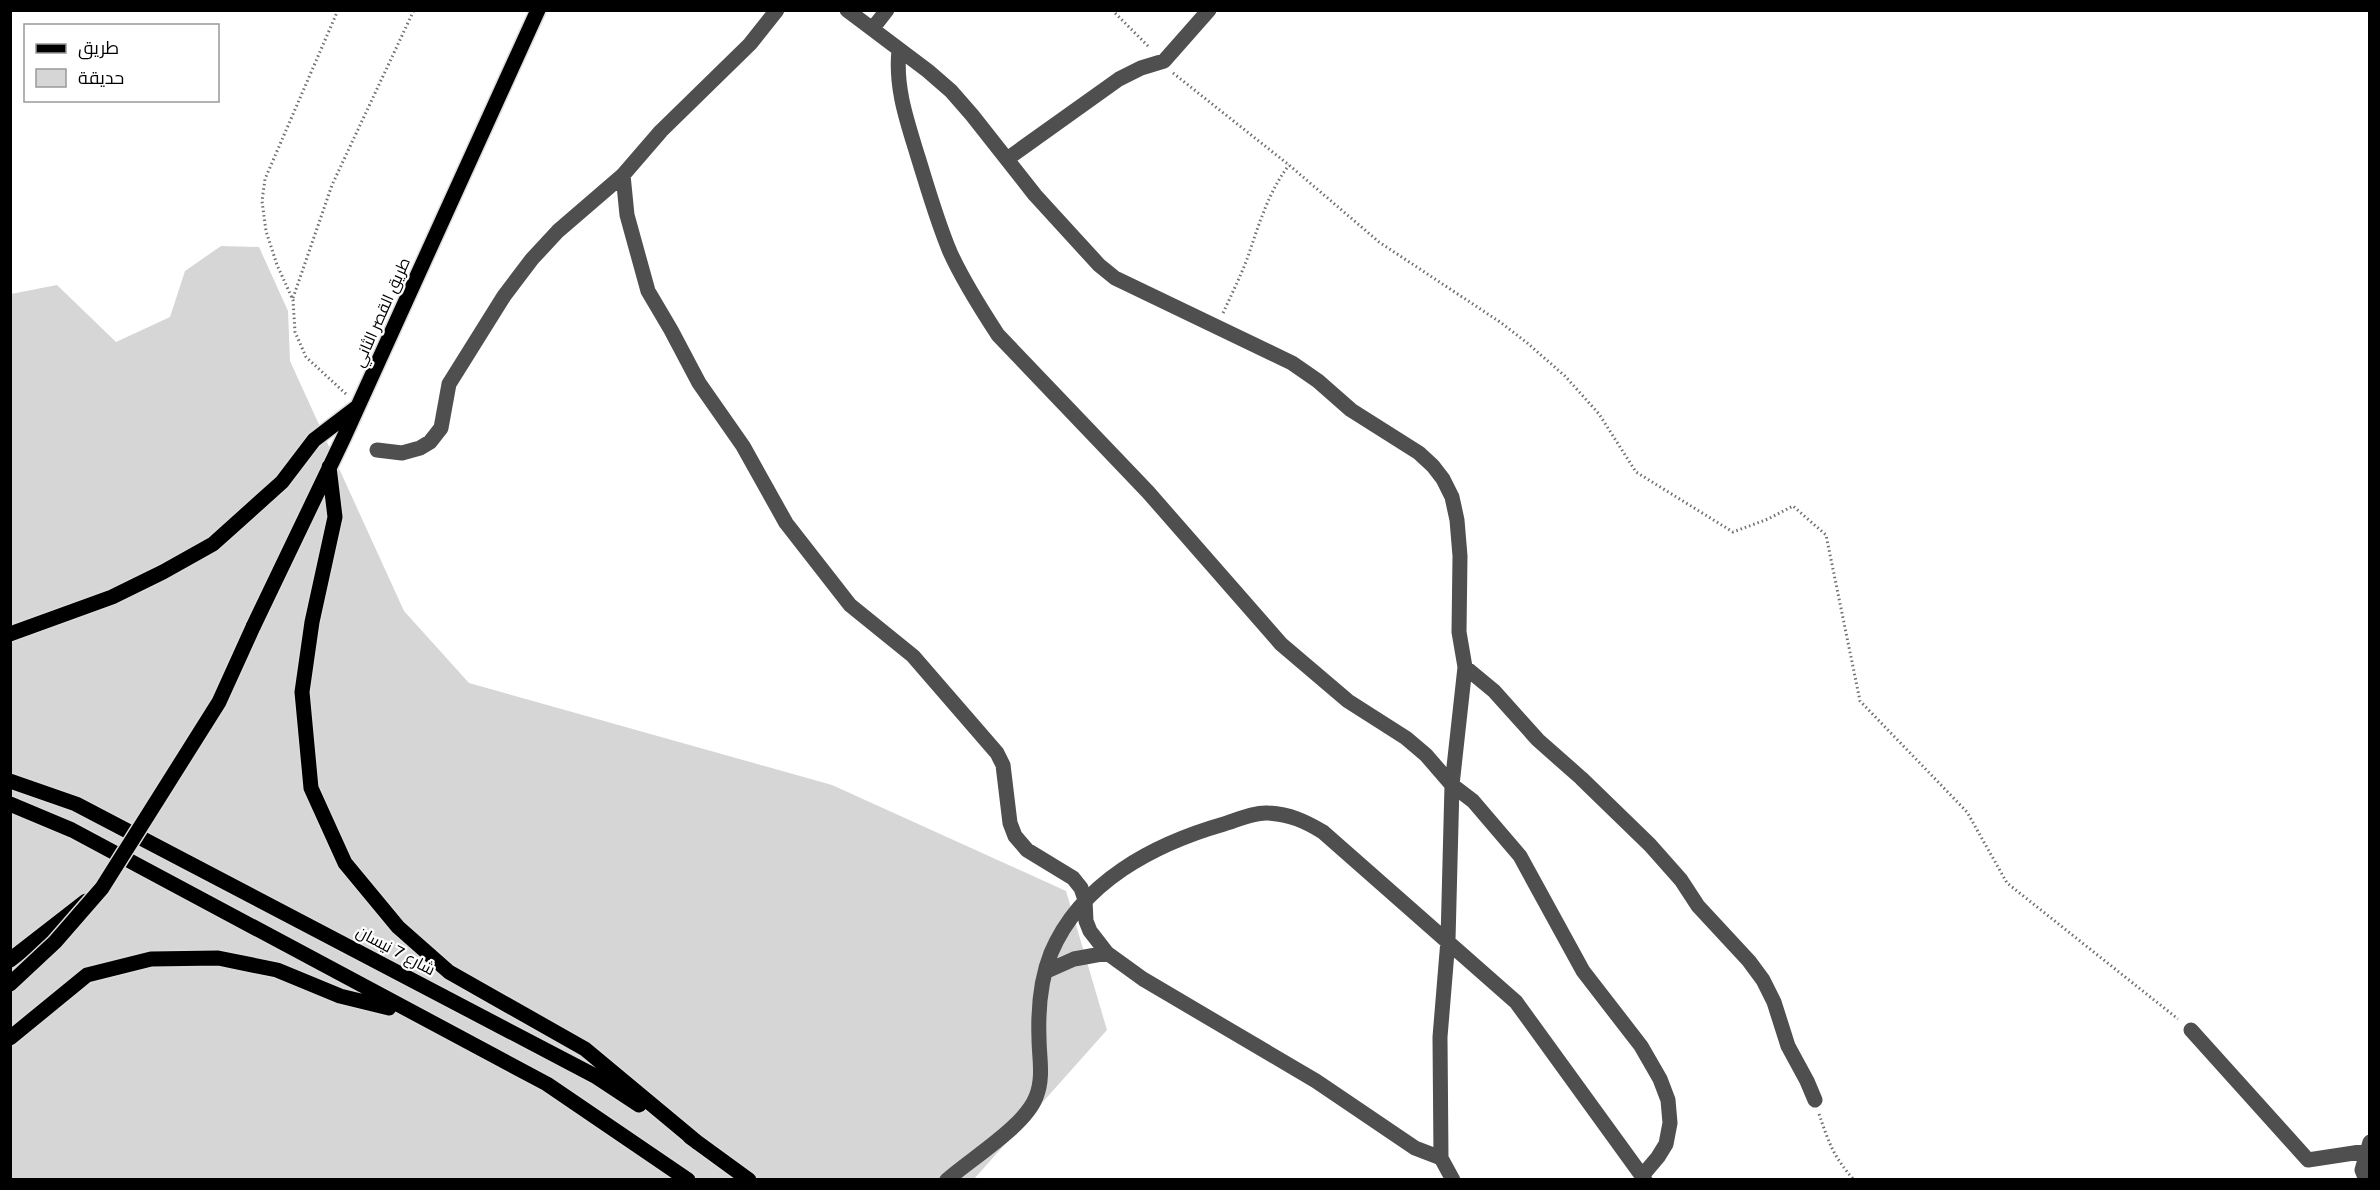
<svg xmlns="http://www.w3.org/2000/svg" width="2380" height="1190" viewBox="0 0 2380 1190" font-family="'Public Sans',Cairo,sans-serif">
  <rect width="100%" height="100%" fill="#fff"/>
  <!-- green -->
  <path fill="#d6d6d6" d="M 221,246 L 259,247 L 288,311 L 290,361 L 404,611 L 469,683 L 832,785 L 1066,891 L 1107,1030 L 974,1179 L 11,1180 L 11,294 L 57,285 L 116,342 L 170,317 L 185,271 Z"/>
  <g fill="none" stroke-linecap="round" stroke-linejoin="round">
    <!-- major casing -->
    <g stroke="#dbdbdb" stroke-width="18">
      <path id="major" d="M 329,467 L 335,517 L 312,622 L 302,692 L 311,788 L 345,863 L 398,927 L 449,972 L 585,1049 L 698,1143
        M 253,627 L 344,437 L 538,10
        M 10,634 L 112,597 L 163,572 L 213,544 L 282,482 L 314,440 L 356,408
        M 10,781 L 76,804 L 595,1076 L 639,1105
        M 10,804 L 72,830 L 547,1084 L 688,1180
        M 10,960 L 86,901
        M 10,1038 L 87,975 L 151,959 L 218,958 L 277,970 L 340,996 L 389,1008
        M 690,1137 L 749,1180"/>
    </g>
    <!-- path -->
    <path stroke="#717171" stroke-width="3" stroke-dasharray="1.5 3" stroke-linecap="butt" d="M 338,10 L 265,179 L 262,201 L 266,231 L 277,265 L 293,300 L 295,332 L 306,357 L 346,394
      M 1112,10 L 1150,48
      M 1173,73 L 1289,165 L 1379,242 L 1500,322 L 1526,342 L 1565,376 L 1599,414 L 1636,472 L 1733,532 L 1768,519 L 1793,506 L 1826,535 L 1860,701 L 1967,812 L 2007,883 L 2178,1019
      M 293,298 L 332,185 L 414,10
      M 1223,313 C 1231,296 1239,279 1246,262 C 1258,228 1267,194 1289,165
      M 1819,1114 C 1829,1143 1833,1156 1854,1180"/>
    <!-- minor -->
    <path stroke="#4f4f4f" stroke-width="15" d="M 847,10 L 928,71 L 951,91 L 972,115 L 1035,195 L 1099,265 L 1115,278 L 1292,363 L 1318,381 L 1351,410 L 1419,453 L 1433,466 L 1443,479 L 1452,497 L 1457,520 L 1460,556 L 1459,632 L 1465,667 L 1452,785 L 1448,940 L 1440,1037 L 1441,1158 L 1453,1180
      M 873,28 L 887,10
      M 899,50 C 895,88 907,121 918,157 C 928,189 937,221 950,252 C 963,281 981,309 998,335 L 1148,492 L 1281,644 L 1348,701 L 1406,738 L 1426,755 L 1452,785 L 1473,801 L 1520,856 L 1583,971 L 1641,1046 L 1660,1079 L 1668,1100 L 1670,1123 L 1666,1144 L 1658,1157 L 1642,1176
      M 1007,159 L 1119,79 L 1141,68 L 1164,61 L 1209,10
      M 623,175 L 627,215 L 648,291 L 671,330 L 699,383 L 743,446 L 786,523 L 850,605 L 913,656 L 997,753 L 1003,765 L 1010,823 L 1015,836 L 1027,850 L 1073,878 L 1081,888 L 1085,900 L 1086,921 L 1090,931 L 1107,953 L 1143,979 L 1316,1081 L 1415,1148 L 1441,1158
      M 377,450 L 402,453 L 420,448 L 430,442 L 441,428 L 449,384 L 504,296 L 532,259 L 558,231 L 623,175 L 661,131 L 750,44 L 777,10
      M 1465,667 L 1494,691 L 1538,740 L 1581,778 L 1650,845 L 1681,880 L 1698,906 L 1749,961 L 1763,980 L 1774,1002 L 1788,1046 L 1807,1081 L 1815,1100
      M 1047,971 L 1074,959 L 1107,953
      M 2191,1030 L 2308,1160 L 2367,1151
      M 947,1180 C 972,1158 1025,1126 1036,1097 C 1044,1078 1039,1057 1039,1038 C 1038,1011 1041,978 1051,953 C 1081,882 1154,844 1224,824 C 1237,820 1255,812 1268,813 C 1289,814 1305,821 1323,832 L 1516,1002 L 1645,1180
      M 2366,1180 L 2362,1170 L 2370,1142"/>
    <!-- major -->
    <use href="#major" stroke="#000" stroke-width="15"/>
    <!-- major-bridge casing -->
    <g stroke="#dbdbdb" stroke-width="18" stroke-linecap="butt">
      <path id="major-bridge" d="M 10,984 L 55,942 L 102,888 L 219,702 L 253,627"/>
    </g>
    <!-- major-bridge -->
    <use href="#major-bridge" stroke="#000" stroke-width="15"/>
  </g>
  <g text-anchor="middle" stroke-width="4.5" stroke-linejoin="round" paint-order="stroke">
    <!-- street labels -->
    <g font-size="16" fill="#000" stroke="#fff">
      <text transform="translate(381 312) rotate(-66)" y="6">طريق القصر الثاني</text>
      <text transform="translate(396 950) rotate(28)" y="6">شارع 7 نيسان</text>
    </g>
  </g>
  <!-- border -->
  <rect width="2380" height="1190" fill="none" stroke="#000000" stroke-width="24"/>
  <!-- legend -->
  <rect x="24" y="24" width="195" height="78" fill="#ffffff" stroke="#999999" stroke-width="1.5"/>
  <rect x="36" y="44" width="30" height="9" fill="#000000" stroke="#999999" stroke-width="1.5"/>
  <text x="78" y="54" font-size="18" fill="#000000">طريق</text>
  <rect x="36" y="69" width="30" height="18" fill="#d6d6d6" stroke="#999999" stroke-width="1.5"/>
  <text x="78" y="84" font-size="18" fill="#000000">حديقة</text>
</svg>
